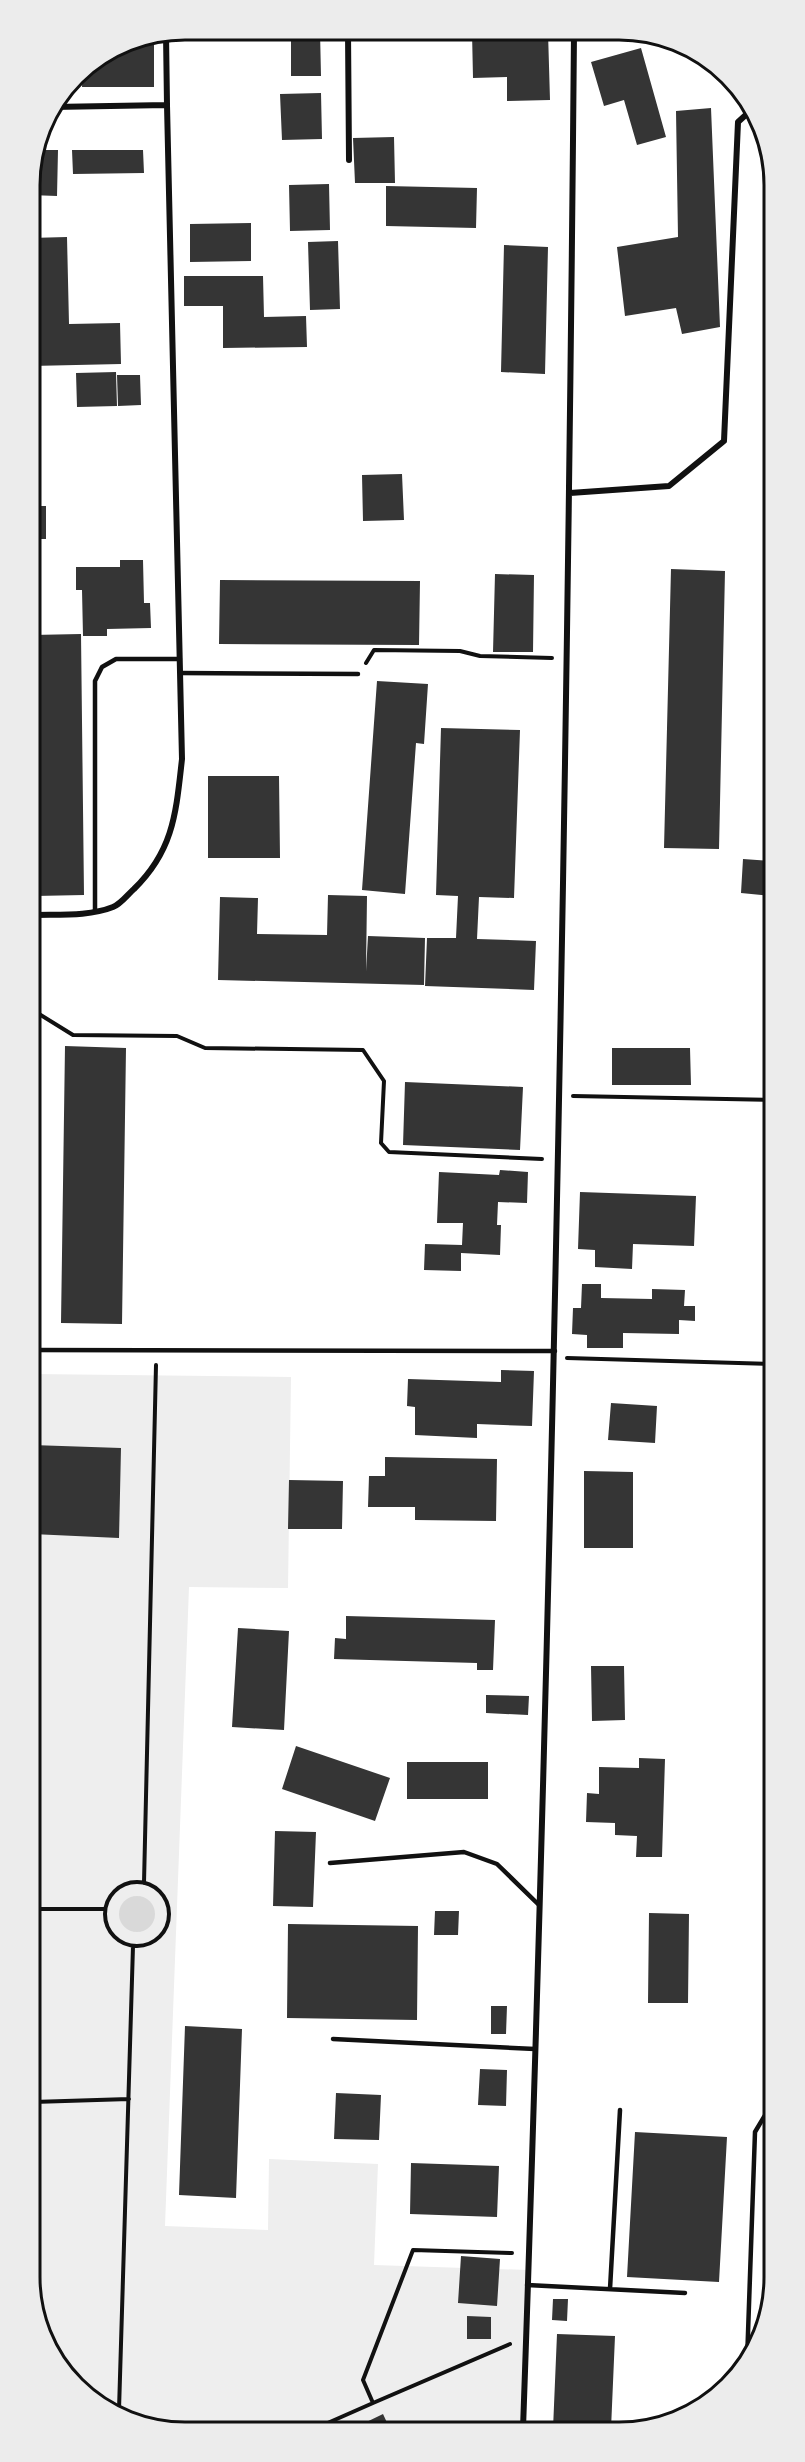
<svg xmlns="http://www.w3.org/2000/svg" width="805" height="2462" viewBox="0 0 805 2462" font-family="'Source Sans 3',sans-serif">
  <rect width="100%" height="100%" fill="#fff"/>
  <!-- green -->
  <path fill="#eee" d="M 32,1374 L 291,1377 L 288,1588 L 189,1587 L 165,2226 L 268,2230 L 269,2159 L 378,2164 L 374,2265 L 528,2270 L 523,2429 L 155,2429 L 76,2387 L 33,2307 Z"/>
  <!-- water -->
  <path fill="#d9d9d9" d="M119 1914a18 18 0 1 1 36 0a18 18 0 1 1-36 0Z"/>
  <!-- building -->
  <path fill="#353535" d="M 291,31 L 320,31 L 321,76 L 291,76 Z
    M 472,32 L 548,32 L 550,100 L 507,101 L 507,77 L 473,78 Z
    M 154,36 L 154,87 L 82,87 L 83,69 L 126,42 Z
    M 641,48 L 666,137 L 637,145 L 624,100 L 604,106 L 591,62 Z
    M 321,93 L 322,139 L 282,140 L 280,94 Z
    M 711,108 L 720,327 L 682,334 L 676,308 L 625,316 L 617,247 L 678,237 L 676,111 Z
    M 394,137 L 395,183 L 355,183 L 353,138 Z
    M 58,150 L 57,196 L 30,195 L 30,175 L 37,150 Z
    M 72,150 L 143,150 L 144,173 L 73,174 Z
    M 329,184 L 330,230 L 290,231 L 289,185 Z
    M 386,186 L 477,188 L 476,228 L 386,226 Z
    M 251,223 L 251,261 L 190,262 L 190,224 Z
    M 67,237 L 69,324 L 120,323 L 121,364 L 31,366 L 30,238 Z
    M 338,241 L 340,309 L 310,310 L 308,242 Z
    M 504,245 L 548,247 L 545,374 L 501,372 Z
    M 184,276 L 263,276 L 264,317 L 306,316 L 307,347 L 223,348 L 223,306 L 184,306 Z
    M 116,372 L 117,406 L 77,407 L 76,373 Z
    M 117,375 L 140,375 L 141,405 L 118,406 Z
    M 39,447 L 41,487 L 31,488 L 31,448 Z
    M 402,474 L 404,520 L 363,521 L 362,475 Z
    M 31,506 L 46,506 L 46,539 L 31,539 Z
    M 120,560 L 143,560 L 144,603 L 150,603 L 151,628 L 107,629 L 107,636 L 83,636 L 82,590 L 76,590 L 76,567 L 120,567 Z
    M 671,569 L 725,571 L 719,849 L 664,848 Z
    M 495,574 L 534,575 L 533,652 L 493,652 Z
    M 220,580 L 420,581 L 419,645 L 219,644 Z
    M 81,634 L 84,895 L 35,896 L 32,635 Z
    M 377,681 L 428,684 L 424,744 L 416,743 L 405,894 L 362,890 Z
    M 441,728 L 520,730 L 514,898 L 479,897 L 477,939 L 536,941 L 534,990 L 425,986 L 427,938 L 456,938 L 458,896 L 436,895 Z
    M 208,776 L 279,776 L 280,858 L 208,858 Z
    M 743,859 L 773,861 L 773,896 L 741,893 Z
    M 328,895 L 367,896 L 366,971 L 368,936 L 425,938 L 424,985 L 218,980 L 220,897 L 258,898 L 257,934 L 327,935 Z
    M 65,1046 L 126,1048 L 122,1324 L 61,1323 Z
    M 612,1048 L 690,1048 L 691,1085 L 612,1085 Z
    M 405,1082 L 523,1087 L 520,1150 L 403,1145 Z
    M 500,1170 L 528,1172 L 527,1203 L 498,1202 L 497,1225 L 501,1225 L 500,1255 L 461,1253 L 461,1271 L 424,1270 L 425,1244 L 462,1245 L 463,1223 L 437,1223 L 439,1172 L 499,1175 Z
    M 580,1192 L 696,1196 L 694,1246 L 633,1244 L 632,1269 L 595,1267 L 595,1250 L 578,1249 Z
    M 582,1284 L 601,1284 L 601,1298 L 652,1299 L 652,1289 L 685,1290 L 684,1306 L 695,1306 L 695,1321 L 679,1320 L 679,1334 L 623,1333 L 623,1348 L 587,1348 L 587,1335 L 572,1334 L 573,1308 L 581,1308 Z
    M 501,1370 L 534,1371 L 532,1426 L 477,1424 L 477,1438 L 415,1435 L 415,1407 L 407,1406 L 408,1379 L 501,1382 Z
    M 611,1403 L 657,1406 L 655,1443 L 608,1440 Z
    M 32,1445 L 121,1448 L 119,1538 L 32,1534 Z
    M 385,1457 L 497,1459 L 496,1521 L 415,1520 L 415,1507 L 368,1507 L 369,1476 L 385,1476 Z
    M 584,1471 L 633,1472 L 633,1548 L 584,1548 Z
    M 289,1480 L 343,1481 L 342,1529 L 288,1529 Z
    M 346,1616 L 495,1620 L 493,1670 L 477,1670 L 477,1663 L 334,1659 L 335,1638 L 346,1639 Z
    M 238,1628 L 289,1631 L 284,1730 L 232,1727 Z
    M 591,1666 L 624,1666 L 625,1720 L 592,1721 Z
    M 486,1695 L 529,1696 L 528,1715 L 486,1713 Z
    M 296,1746 L 390,1778 L 375,1821 L 282,1789 Z
    M 639,1758 L 665,1759 L 662,1857 L 636,1857 L 637,1836 L 615,1835 L 615,1823 L 586,1822 L 587,1793 L 599,1794 L 599,1767 L 639,1768 Z
    M 407,1762 L 488,1762 L 488,1799 L 407,1799 Z
    M 275,1831 L 316,1832 L 313,1907 L 273,1906 Z
    M 435,1911 L 459,1911 L 458,1935 L 434,1935 Z
    M 649,1913 L 689,1914 L 688,2003 L 648,2003 Z
    M 288,1924 L 418,1926 L 417,2020 L 287,2018 Z
    M 491,2006 L 507,2006 L 506,2034 L 491,2034 Z
    M 185,2026 L 242,2029 L 236,2198 L 179,2195 Z
    M 480,2069 L 507,2070 L 506,2106 L 478,2105 Z
    M 336,2093 L 381,2095 L 379,2140 L 334,2139 Z
    M 635,2132 L 727,2137 L 719,2282 L 627,2277 Z
    M 411,2163 L 499,2166 L 497,2217 L 410,2214 Z
    M 461,2256 L 500,2259 L 497,2306 L 458,2303 Z
    M 553,2299 L 568,2299 L 567,2321 L 552,2320 Z
    M 467,2316 L 491,2317 L 491,2339 L 467,2339 Z
    M 557,2334 L 615,2336 L 611,2429 L 553,2429 Z
    M 383,2414 L 390,2429 L 352,2429 Z"/>
  <g fill="none" stroke-linecap="round" stroke-linejoin="round">
    <!-- path -->
    <path stroke="#111" stroke-width="4" d="M 366,663 L 374,650 L 460,651 L 480,656 L 552,658
      M 31,1009 L 73,1035 L 177,1036 L 205,1048 L 363,1050 L 384,1081 L 381,1143 L 389,1152 L 542,1159
      M 573,1096 L 773,1100
      M 567,1358 L 774,1364
      M105 1914a32 32 0 1 1 64 0a32 32 0 1 1-64 0Z
      M 144,1883 L 156,1365
      M 32,1909 L 105,1909
      M 33,2102 L 129,2099
      M 373,2403 L 510,2344
      M 119,2410 L 133,1946
      M 314,2429 L 373,2403 L 363,2380 L 413,2250 L 512,2253"/>
    <!-- service -->
    <path stroke="#111" stroke-width="4.5" d="M 180,673 L 358,674
      M 95,910 L 95,681 L 102,667 L 116,659 L 180,659
      M 32,1350 L 555,1351
      M 330,1863 L 464,1852 L 497,1864 L 539,1905
      M 333,2039 L 535,2049
      M 527,2285 L 685,2293
      M 610,2289 L 620,2110
      M 747,2362 L 755,2132 L 774,2100"/>
    <!-- minor -->
    <path stroke="#111" stroke-width="6" d="M 348,31 L 349,160
      M 166,34 L 167,105
      M 570,493 L 669,486 L 724,441 L 738,122 L 749,112
      M 31,915 C 57,914 88,917 113,907 C 121,904 128,894 134,889 C 174,850 176,812 182,759 L 167,105 L 53,107
      M 523,2429 C 551,1631 567,832 574,33"/>
  </g>
  <!-- crop -->
  <path d="M0 0H805V2462H0ZM185 40H619A145 145 0 0 1 764 185V2277A145 145 0 0 1 619 2422H185A145 145 0 0 1 40 2277V185A145 145 0 0 1 185 40Z" fill="#ececec" fill-rule="evenodd"/>
  <path fill="none" stroke="#111" stroke-width="3" d="M185 40H619A145 145 0 0 1 764 185V2277A145 145 0 0 1 619 2422H185A145 145 0 0 1 40 2277V185A145 145 0 0 1 185 40Z"/>
</svg>
